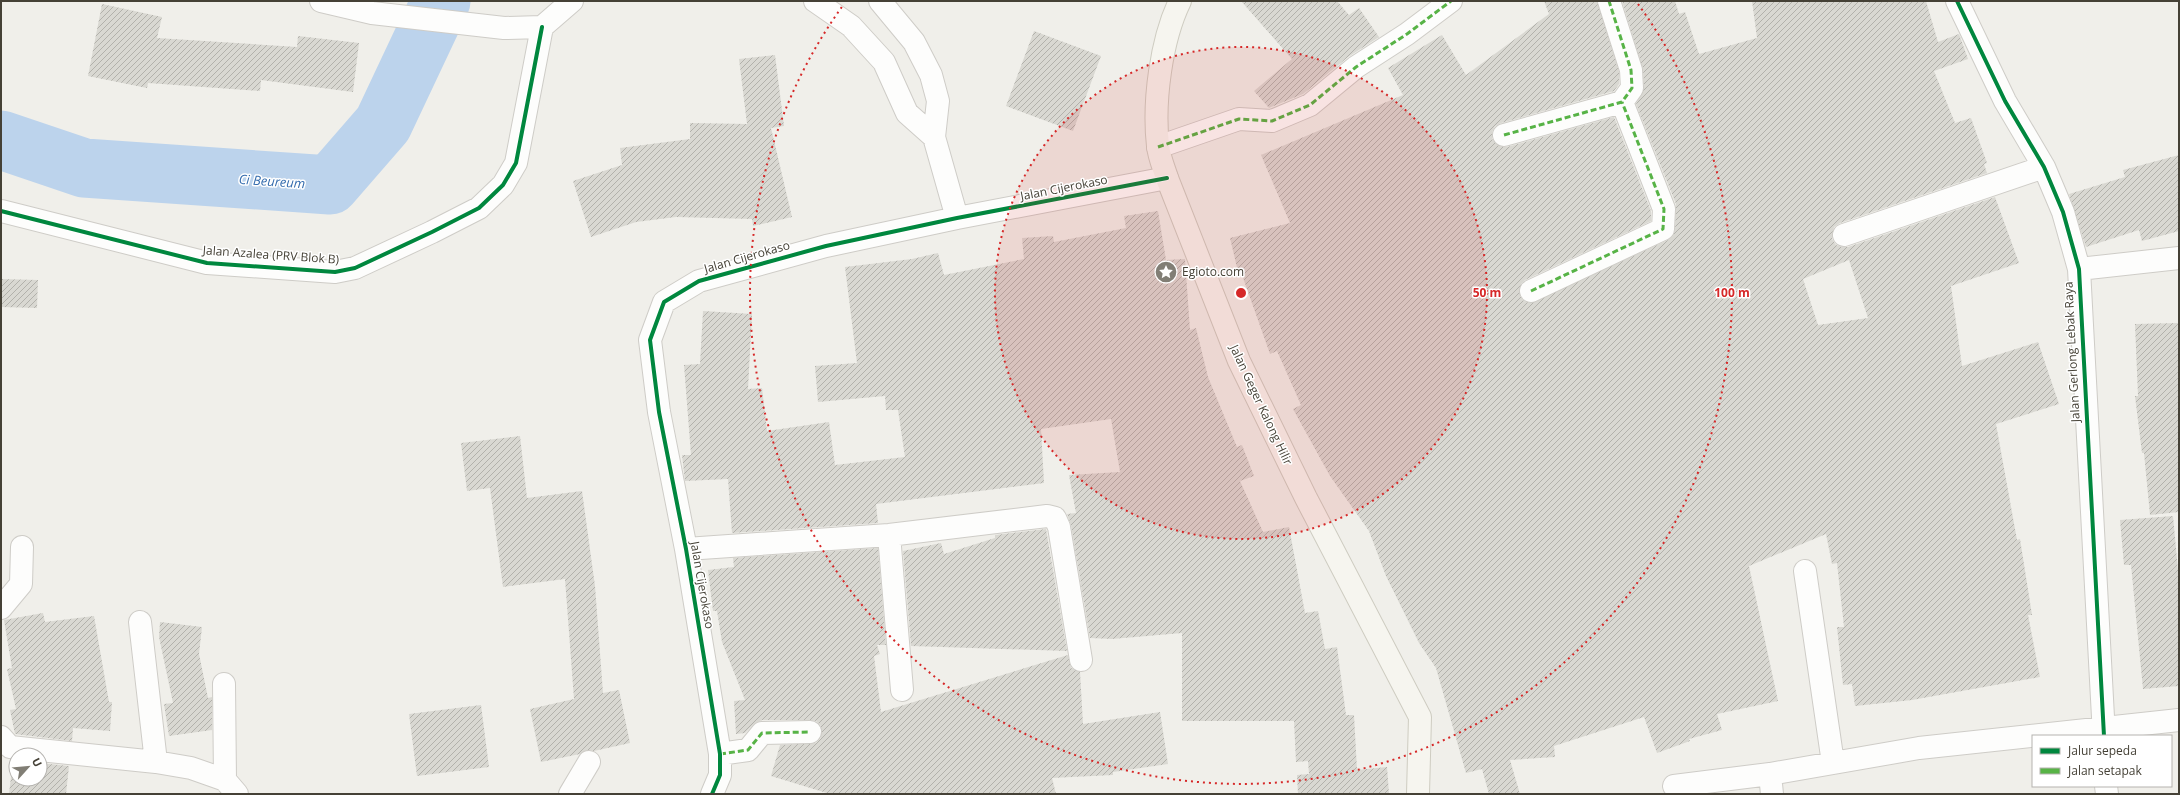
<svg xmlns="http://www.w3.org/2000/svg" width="2180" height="795" viewBox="0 0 2180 795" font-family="'Open Sans',sans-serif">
  <defs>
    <pattern id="building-hatch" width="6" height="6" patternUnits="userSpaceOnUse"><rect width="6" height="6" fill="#d9d8d2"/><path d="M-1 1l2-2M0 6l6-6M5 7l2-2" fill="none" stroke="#b2b1ab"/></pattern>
  </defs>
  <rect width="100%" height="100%" fill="#f0efea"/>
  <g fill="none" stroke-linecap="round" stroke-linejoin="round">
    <!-- river -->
    <path stroke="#bcd3ec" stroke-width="59" d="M 1,140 L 84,168 L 330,185 L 383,124 L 441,1"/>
  </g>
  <!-- building -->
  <path fill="url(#building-hatch)" fill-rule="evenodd" d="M 1241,1 L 1337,1 L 1349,15 L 1359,8 L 1379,37 L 1348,57 L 1303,94 L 1269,108 L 1254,91 L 1292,59 Z
    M 1544,1 L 1597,1 L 1619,72 L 1619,84 L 1614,91 L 1501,123 L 1495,126 L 1492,132 L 1492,139 L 1501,147 L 1507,147 L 1614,117 L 1651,211 L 1651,221 L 1525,280 L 1521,284 L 1520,296 L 1524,301 L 1530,303 L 1668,240 L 1673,236 L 1675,230 L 1676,204 L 1636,104 L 1644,88 L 1643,69 L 1622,1 L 1675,1 L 1679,14 L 1685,12 L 1699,54 L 1757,38 L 1752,1 L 1926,1 L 1938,42 L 1959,34 L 1968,59 L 1934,71 L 1955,123 L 1971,118 L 1987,163 L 1984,164 L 1987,173 L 1840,223 L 1834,227 L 1832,239 L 1836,245 L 1842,247 L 1848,247 L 1995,197 L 2019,263 L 1951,286 L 1962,366 L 2038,342 L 2059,404 L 1996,424 L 2017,540 L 2020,539 L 2032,615 L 2028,615 L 2040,677 L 1912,700 L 1855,706 L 1852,684 L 1843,685 L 1837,627 L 1844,627 L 1837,563 L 1832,564 L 1826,534 L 1749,566 L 1778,701 L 1717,714 L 1722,730 L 1689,739 L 1690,741 L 1657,753 L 1644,717 L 1554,746 L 1555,757 L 1510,760 L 1520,794 L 1489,794 L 1482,769 L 1466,773 L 1436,668 L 1419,643 L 1386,576 L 1369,531 L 1330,476 L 1293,409 L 1301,405 L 1277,351 L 1270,354 L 1242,275 L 1239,276 L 1230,238 L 1290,223 L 1261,155 L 1403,95 L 1388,68 L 1442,35 L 1466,75 L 1549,14 ZM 1849,260 L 1868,318 L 1818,325 L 1803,279 Z
    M 102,4 L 162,17 L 157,38 L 297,47 L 298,36 L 359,43 L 353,92 L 261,80 L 260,91 L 148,83 L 147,88 L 88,76 Z
    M 1034,31 L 1101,56 L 1073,131 L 1006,106 Z
    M 775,55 L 784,126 L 771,128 L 792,217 L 753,226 L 752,219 L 676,217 L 636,222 L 591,237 L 573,181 L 622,165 L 620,148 L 690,139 L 690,123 L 747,124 L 739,59 Z
    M 2179,155 L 2179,231 L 2142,241 L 2139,230 L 2086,247 L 2069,194 L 2125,177 L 2123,170 Z
    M 1158,211 L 1166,260 L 1185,259 L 1190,330 L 1196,328 L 1208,377 L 1237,447 L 1242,445 L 1254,476 L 1240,481 L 1263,532 L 1289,527 L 1305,613 L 1318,611 L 1325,649 L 1337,647 L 1346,715 L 1354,715 L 1357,770 L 1387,767 L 1389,794 L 1298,794 L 1297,775 L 1309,774 L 1308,761 L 1296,762 L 1294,721 L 1182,721 L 1182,633 L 1112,639 L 1090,638 L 1071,525 L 1067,514 L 1076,513 L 1069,475 L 1120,472 L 1111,419 L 1041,429 L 1044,483 L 876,504 L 878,523 L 732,533 L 728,479 L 685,481 L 682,455 L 691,455 L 684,365 L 700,364 L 703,311 L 752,314 L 748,389 L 762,388 L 767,431 L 829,422 L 835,465 L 905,457 L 898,410 L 886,410 L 885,396 L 818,402 L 815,366 L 857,363 L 845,267 L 912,259 L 938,253 L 944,275 L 1024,259 L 1022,238 L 1053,236 L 1054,242 L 1126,228 L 1124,216 Z
    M 1,279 L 38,280 L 37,308 L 1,307 Z
    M 2179,323 L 2179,512 L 2150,515 L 2144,453 L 2142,453 L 2135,396 L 2138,396 L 2135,324 Z
    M 520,436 L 527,498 L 582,491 L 595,586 L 603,693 L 619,690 L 630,743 L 594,751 L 589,750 L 580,754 L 541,762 L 530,709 L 574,699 L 565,579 L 503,587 L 490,488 L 467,491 L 461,443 Z
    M 2173,516 L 2179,581 L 2179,686 L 2143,689 L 2131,565 L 2124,565 L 2120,520 Z
    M 1046,529 L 1067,651 L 911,646 L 903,551 L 941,543 L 944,554 L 995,538 L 995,535 Z
    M 878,548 L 886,645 L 877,645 L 880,654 L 874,656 L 881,712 L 1068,655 L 1071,668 L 1080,672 L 1083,724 L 1160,712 L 1168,764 L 1113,772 L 1113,775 L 1052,778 L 1056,794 L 830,794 L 771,776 L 780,745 L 816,743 L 821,738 L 821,726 L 816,721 L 810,720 L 762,720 L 753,725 L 745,733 L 736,734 L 734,701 L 745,700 L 722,642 L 717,611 L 713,611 L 708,570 L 734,567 L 733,558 Z
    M 43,613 L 45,622 L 94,616 L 109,702 L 112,702 L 110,731 L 73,728 L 72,741 L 15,734 L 10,710 L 16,709 L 7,669 L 12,668 L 4,620 Z
    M 160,622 L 202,627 L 199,654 L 208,698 L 212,697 L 212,730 L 169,736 L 164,704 L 173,703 L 159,637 Z
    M 481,705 L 489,767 L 417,776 L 409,714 Z
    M 13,760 L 16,760 L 16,779 L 40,779 L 40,763 L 69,766 L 66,794 L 9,794 Z"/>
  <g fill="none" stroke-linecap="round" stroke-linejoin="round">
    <!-- street casing -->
    <g stroke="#ceccc7" stroke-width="24">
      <path id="street" d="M 321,1 L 372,13 L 504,28 L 542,27 L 572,1
        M 815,1 L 851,26 L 884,62 L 907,113 L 934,137
        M 880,1 L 914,42 L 931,75 L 938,101 L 934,137 L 957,218
        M 1957,1 L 2005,101 L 2044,167 L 2063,212 L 2079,269 L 2104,736
        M 1504,135 L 1622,102 L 1632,88 L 1631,70 L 1609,1
        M 1158,147 L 1239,119 L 1272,121 L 1310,105 L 1356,67 L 1407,34 L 1451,1
        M 1,211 L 207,263 L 335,272 L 355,268 L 432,232 L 479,208 L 503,185 L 516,163 L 542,27
        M 1844,235 L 2044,167
        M 2079,269 L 2179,258
        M 1531,291 L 1663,229 L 1664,209 L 1622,102
        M 889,535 L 902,690
        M 686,549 L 889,535 L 1047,516 L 1055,518 L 1059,527 L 1081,660
        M 1805,571 L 1833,763
        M 1,608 L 21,584 L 22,547
        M 140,622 L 156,762
        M 224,684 L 225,780
        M 1,737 L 10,747 L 156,762 L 191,768 L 225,780 L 237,794
        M 720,754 L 748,750 L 762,733 L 810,732
        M 1770,774 L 1772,794
        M 1674,786 L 1770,774 L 1919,748 L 2179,720
        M 2106,786 L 2107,794
        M 570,794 L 589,762
        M 712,794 L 720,775 L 720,754 L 686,549 L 659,412 L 650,340 L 664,302 L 699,281 L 826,246 L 957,218 L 1167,178"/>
    </g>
    <!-- secondary casing -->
    <g stroke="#ceccc1" stroke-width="24">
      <path id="secondary" d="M 1180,1 C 1161,40 1153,102 1158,146 C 1159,157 1164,168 1167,178 L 1239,361 L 1306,498 L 1420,717 L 1418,794"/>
    </g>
    <!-- street -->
    <use href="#street" stroke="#fdfdfc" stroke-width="22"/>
    <!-- secondary -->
    <use href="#secondary" stroke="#f6f5ef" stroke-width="22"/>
    <!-- quiet -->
    <path stroke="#57b346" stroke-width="3" stroke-dasharray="6 3" stroke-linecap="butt" d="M 1504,135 L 1622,102 L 1632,88 L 1631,70 L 1609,1
      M 1158,147 L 1239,119 L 1272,121 L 1310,105 L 1356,67 L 1407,34 L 1451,1
      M 1531,291 L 1663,229 L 1664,209 L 1622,102
      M 720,754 L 748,750 L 762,733 L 810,732"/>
    <!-- cycleway casing -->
    <g stroke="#fff" stroke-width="6">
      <path id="cycleway" d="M 1957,1 L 2005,101 L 2044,167 L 2063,212 L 2079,269 L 2104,736
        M 1,211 L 207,263 L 335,272 L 355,268 L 432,232 L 479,208 L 503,185 L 516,163 L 542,27
        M 712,794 L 720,775 L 720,754 L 686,549 L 659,412 L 650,340 L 664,302 L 699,281 L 826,246 L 957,218 L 1167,178"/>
    </g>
    <!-- cycleway -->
    <use href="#cycleway" stroke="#00873e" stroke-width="4"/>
  </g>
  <!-- distance rings -->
  <circle cx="1241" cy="293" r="246" fill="#d62828" fill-opacity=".12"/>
  <g fill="none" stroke="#d62828" stroke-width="2" stroke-dasharray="2 4">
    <circle cx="1241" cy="293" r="246"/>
    <path d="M1638 4A491 491 0 1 1 844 4"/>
  </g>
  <!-- icons -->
  <defs>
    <g id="sight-disc" transform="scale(1.15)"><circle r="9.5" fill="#817e75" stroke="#fff"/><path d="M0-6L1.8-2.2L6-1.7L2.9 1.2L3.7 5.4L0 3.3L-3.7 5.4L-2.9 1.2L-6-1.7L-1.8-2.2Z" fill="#fff"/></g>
  </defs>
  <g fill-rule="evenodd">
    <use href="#sight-disc" x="1166" y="272"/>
  </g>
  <g text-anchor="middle" stroke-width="3" stroke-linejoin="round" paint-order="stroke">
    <!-- street labels -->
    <g font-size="12" fill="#454136" stroke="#fff">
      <text transform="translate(1064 188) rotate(-11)" y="4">Jalan Cijerokaso</text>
      <text transform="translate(271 255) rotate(4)" y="4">Jalan Azalea (PRV Blok B)</text>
      <text transform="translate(747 257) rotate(-16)" y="4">Jalan Cijerokaso</text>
      <text transform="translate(2072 352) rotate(-93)" y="4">Jalan Gerlong Lebak Raya</text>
      <text transform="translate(1261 405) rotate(65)" y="4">Jalan Geger Kalong Hilir</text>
      <text transform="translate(702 585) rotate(80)" y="4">Jalan Cijerokaso</text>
    </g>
    <!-- poi labels -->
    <g font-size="12" fill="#454136" stroke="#fff" text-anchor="start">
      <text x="1182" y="276">Egioto.com</text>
    </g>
    <!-- water labels -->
    <g font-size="13" font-style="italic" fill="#336bad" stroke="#fff">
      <text transform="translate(272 181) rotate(4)" y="5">Ci Beureum</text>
    </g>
  </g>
  <circle cx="1241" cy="293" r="6" fill="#d62828" stroke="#fff" stroke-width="2"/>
  <g font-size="12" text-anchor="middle" font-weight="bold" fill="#d62828" stroke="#fff" stroke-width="3" stroke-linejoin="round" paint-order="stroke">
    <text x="1487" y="297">50 m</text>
    <text x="1732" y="297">100 m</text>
  </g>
  <!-- border -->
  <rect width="2180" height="795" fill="none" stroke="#454136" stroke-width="4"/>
  <!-- legend -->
  <rect x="2032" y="735" width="140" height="52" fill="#ffffff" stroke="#b5b3af"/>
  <rect x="2040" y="748" width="20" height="6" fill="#00873e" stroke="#b5b3af"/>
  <text x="2068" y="755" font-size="12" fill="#454136">Jalur sepeda</text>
  <rect x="2040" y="768" width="20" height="6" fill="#57b346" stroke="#b5b3af"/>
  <text x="2068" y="775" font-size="12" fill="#454136">Jalan setapak</text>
  <!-- north arrow -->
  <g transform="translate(28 767) rotate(63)"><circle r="19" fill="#ffffff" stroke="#b5b3af"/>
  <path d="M0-3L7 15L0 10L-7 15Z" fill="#817e75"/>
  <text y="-6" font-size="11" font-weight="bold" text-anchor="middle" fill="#454136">U</text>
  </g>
</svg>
